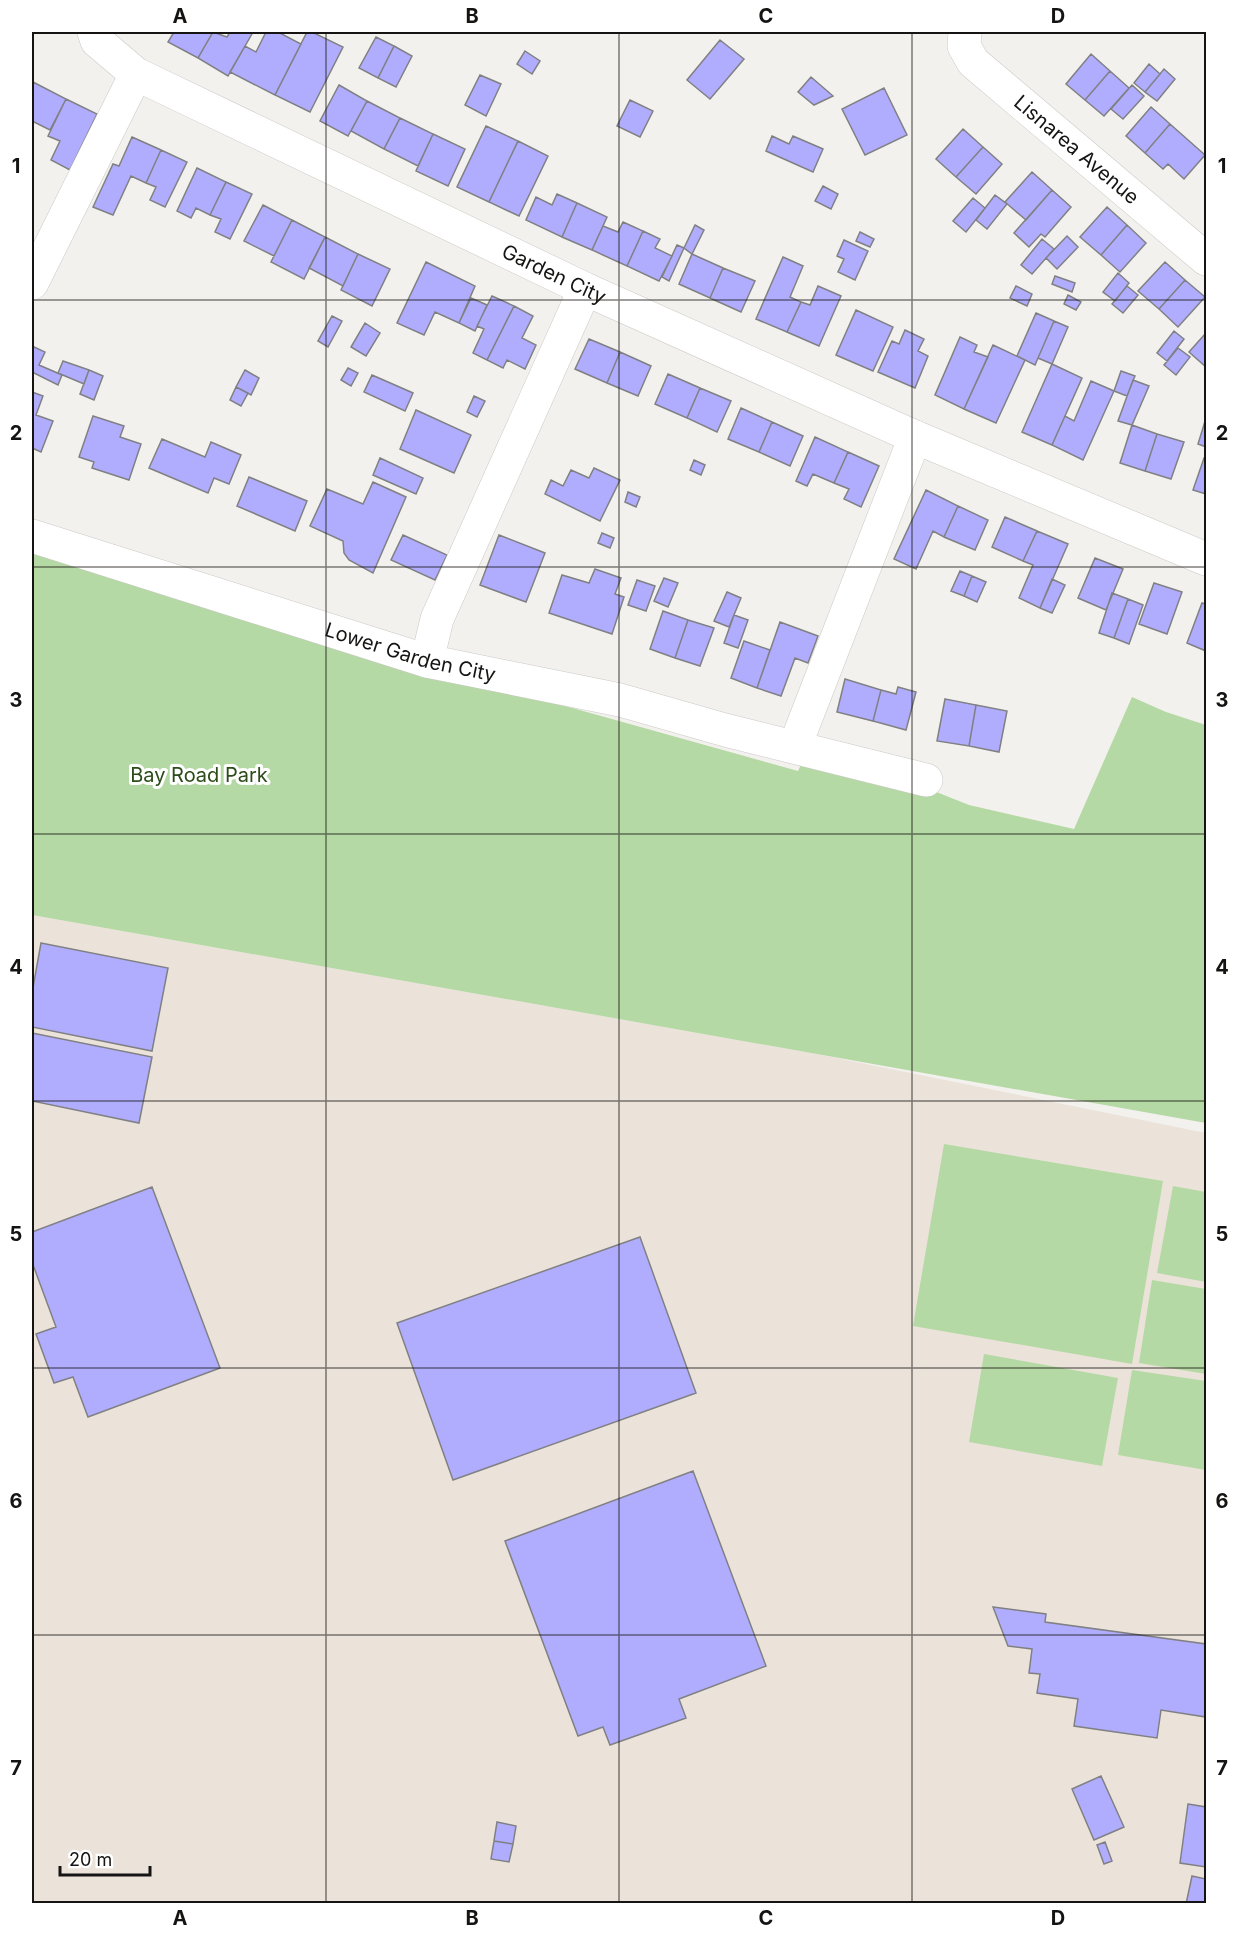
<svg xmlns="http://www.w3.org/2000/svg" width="1238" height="1935" viewBox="0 0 1238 1935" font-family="Inter,sans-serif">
  <rect width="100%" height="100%" fill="#f3f1ee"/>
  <!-- built -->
  <path fill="#ebe3da" d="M 32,915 L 817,1054 L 1206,1133 L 1206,1903 L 32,1903 Z"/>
  <!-- green -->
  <path fill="#b5d9a4" d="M 32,551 L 426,667 L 798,771 L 811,742 L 969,805 L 1074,829 L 1132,697 L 1166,712 L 1206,725 L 1206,1123 L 32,915 Z
    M 944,1144 L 1163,1181 L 1132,1364 L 913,1326 Z
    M 1173,1186 L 1206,1192 L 1206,1282 L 1157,1273 Z
    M 1152,1280 L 1206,1289 L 1206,1374 L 1139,1363 Z
    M 984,1354 L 1118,1378 L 1102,1466 L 969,1442 Z
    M 1132,1370 L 1206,1381 L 1206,1470 L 1118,1455 Z"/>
  <!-- building -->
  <path fill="#b0adfe" stroke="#808084" stroke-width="1.5" d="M 174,32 L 213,32 L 198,58 L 168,42 Z
    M 213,32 L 227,37 L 230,32 L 253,32 L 228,76 L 198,58 Z
    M 266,32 L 278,32 L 301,44 L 275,95 L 230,72 L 245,46 L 256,52 Z
    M 307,32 L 312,32 L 343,47 L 310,112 L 275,95 Z
    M 376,37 L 394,46 L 378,78 L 359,68 Z
    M 720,40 L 744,59 L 710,99 L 687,80 Z
    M 394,46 L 412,56 L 396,87 L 378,78 Z
    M 525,51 L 540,61 L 532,74 L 517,64 Z
    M 1091,54 L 1110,71 L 1085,100 L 1066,84 Z
    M 1149,64 L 1160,74 L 1145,92 L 1134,83 Z
    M 1164,69 L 1175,79 L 1157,101 L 1145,92 Z
    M 1110,71 L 1129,88 L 1104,116 L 1085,100 Z
    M 480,75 L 501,84 L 486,116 L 465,105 Z
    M 811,77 L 833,96 L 814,105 L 798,92 Z
    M 33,82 L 66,99 L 50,130 L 32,121 L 32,86 Z
    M 339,85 L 367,101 L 348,136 L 320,121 Z
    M 1132,85 L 1144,96 L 1123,119 L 1111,109 Z
    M 884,88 L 907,135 L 865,155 L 842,109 Z
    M 66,99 L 97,114 L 70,170 L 51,160 L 60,141 L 48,136 Z
    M 630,100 L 653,111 L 640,137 L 617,126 Z
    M 367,101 L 400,118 L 384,149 L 351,131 Z
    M 1151,107 L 1170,124 L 1145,153 L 1126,136 Z
    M 400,118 L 433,134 L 418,166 L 384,149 Z
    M 1170,124 L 1205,155 L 1184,179 L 1168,164 L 1163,169 L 1145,153 Z
    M 486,126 L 518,141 L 489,202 L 457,187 Z
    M 963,129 L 983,147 L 956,177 L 936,159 Z
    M 433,134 L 465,149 L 448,186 L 416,171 Z
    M 772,136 L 789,144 L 793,136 L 823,149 L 813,172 L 766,151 Z
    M 132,137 L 161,150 L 146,183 L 131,176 L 113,215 L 93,207 L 113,164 L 119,166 Z
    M 518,141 L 548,156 L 519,216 L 489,202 Z
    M 983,147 L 1002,164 L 976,194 L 956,177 Z
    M 161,150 L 187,162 L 165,207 L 150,200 L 156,187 L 146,183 Z
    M 197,168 L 226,182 L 210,215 L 196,208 L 191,218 L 177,211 Z
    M 1032,172 L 1052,190 L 1026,220 L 1005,202 Z
    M 226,182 L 252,194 L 230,239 L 215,232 L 221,219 L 210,215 Z
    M 823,186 L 838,194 L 831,209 L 815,201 Z
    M 1052,190 L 1071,207 L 1045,237 L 1041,234 L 1029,247 L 1014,233 Z
    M 557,194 L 577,203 L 562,237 L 526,220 L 536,197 L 552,205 Z
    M 995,195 L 1007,204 L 987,229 L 976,220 Z
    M 973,198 L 985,208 L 966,232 L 953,221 Z
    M 577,203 L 607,217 L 592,250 L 562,237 Z
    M 263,205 L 292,220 L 274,256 L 244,241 Z
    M 1107,207 L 1127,225 L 1101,255 L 1080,237 Z
    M 292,220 L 325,237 L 304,279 L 271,262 Z
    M 623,222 L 643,231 L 627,266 L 592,250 L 603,226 L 618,232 Z
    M 695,225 L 704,230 L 692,254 L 684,248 Z
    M 1127,225 L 1146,243 L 1120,272 L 1101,255 Z
    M 643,231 L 660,239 L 655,248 L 672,256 L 659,281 L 627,266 Z
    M 860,232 L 874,239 L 870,247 L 856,241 Z
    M 1067,236 L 1078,247 L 1057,269 L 1046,258 Z
    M 325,237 L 358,254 L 343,286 L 309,268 Z
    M 1042,239 L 1054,249 L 1032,274 L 1021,265 Z
    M 844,240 L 868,251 L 855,280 L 838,272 L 844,259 L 837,256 Z
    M 677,245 L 684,248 L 669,281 L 662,277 Z
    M 358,254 L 390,269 L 372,306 L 341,290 Z
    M 692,254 L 723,268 L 710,298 L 679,284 Z
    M 783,257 L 803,266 L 790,297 L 801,302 L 787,332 L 756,319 Z
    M 426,262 L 475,286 L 459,323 L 435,312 L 424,335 L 397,323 Z
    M 1165,262 L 1185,280 L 1159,309 L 1138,291 Z
    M 723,268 L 755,281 L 741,312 L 710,298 Z
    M 1118,273 L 1129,283 L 1115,301 L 1103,292 Z
    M 1055,276 L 1075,283 L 1072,292 L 1052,284 Z
    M 1185,280 L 1205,297 L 1178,327 L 1159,309 Z
    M 818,286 L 841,296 L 819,346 L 787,332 L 801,302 L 810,305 Z
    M 1016,286 L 1032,294 L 1027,306 L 1010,298 Z
    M 1127,286 L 1138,295 L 1123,313 L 1112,304 Z
    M 1068,295 L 1081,302 L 1076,310 L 1064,304 Z
    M 492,296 L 514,306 L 487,360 L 473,353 L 484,329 L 477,326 Z
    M 471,298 L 487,305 L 475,331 L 459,323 Z
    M 514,306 L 533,316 L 522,338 L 536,345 L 525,369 L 507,360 L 503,368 L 487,360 Z
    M 856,310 L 893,327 L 873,371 L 836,355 Z
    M 1036,313 L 1054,321 L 1035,365 L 1017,356 Z
    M 332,316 L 342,321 L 328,347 L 318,341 Z
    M 1054,321 L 1068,327 L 1052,364 L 1038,358 Z
    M 365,323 L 380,333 L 366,356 L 351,347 Z
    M 905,330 L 924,339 L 918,351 L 928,356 L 915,388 L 878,372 L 892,341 L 899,344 Z
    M 1174,331 L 1184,339 L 1167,361 L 1157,353 Z
    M 1206,333 L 1206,367 L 1189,352 Z
    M 960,337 L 977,345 L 974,352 L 988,357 L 964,409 L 935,395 Z
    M 589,339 L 620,352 L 607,383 L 575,369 Z
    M 993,345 L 1025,360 L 996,423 L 964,409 Z
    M 32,346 L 45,352 L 39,365 L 62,375 L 58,385 L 32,372 Z
    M 1178,348 L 1190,357 L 1176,375 L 1164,365 Z
    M 620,352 L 651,366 L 638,396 L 607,383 Z
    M 63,361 L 89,370 L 84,384 L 58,373 Z
    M 1052,364 L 1082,378 L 1052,445 L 1022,432 Z
    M 348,368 L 358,373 L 351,386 L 341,380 Z
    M 89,370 L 103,376 L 94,400 L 80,394 Z
    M 245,370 L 259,378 L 251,395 L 236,387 Z
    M 1121,371 L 1135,376 L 1127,396 L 1114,391 Z
    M 668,374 L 700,388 L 687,418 L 655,404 Z
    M 372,375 L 413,393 L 405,411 L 364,392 Z
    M 1133,380 L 1149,386 L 1132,425 L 1118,421 Z
    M 1091,381 L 1114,391 L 1083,460 L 1052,445 L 1065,416 L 1074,421 Z
    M 236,387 L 248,393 L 241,406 L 230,400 Z
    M 700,388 L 731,401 L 717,432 L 687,418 Z
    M 32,392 L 43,396 L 36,415 L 53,421 L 41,452 L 32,448 Z
    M 474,396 L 485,401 L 477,417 L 467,412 Z
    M 741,408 L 772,422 L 759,452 L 728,439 Z
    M 416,410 L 471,435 L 454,473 L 400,449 Z
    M 93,416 L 124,426 L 120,437 L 141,444 L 129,480 L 92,468 L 94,462 L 79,457 Z
    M 1206,418 L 1206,447 L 1198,444 Z
    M 772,422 L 803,436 L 790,466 L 759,452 Z
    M 1132,425 L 1157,434 L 1145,471 L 1120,463 Z
    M 1157,434 L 1184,442 L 1171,479 L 1145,471 Z
    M 815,437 L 848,452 L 834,483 L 813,474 L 807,486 L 796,481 Z
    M 162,439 L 205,457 L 211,442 L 241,455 L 229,484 L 214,478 L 208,493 L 149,468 Z
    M 848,452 L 879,466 L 861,507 L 844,499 L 849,489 L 834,483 Z
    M 380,458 L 423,478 L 416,494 L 373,475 Z
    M 1204,458 L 1206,459 L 1206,494 L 1193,490 Z
    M 694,460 L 705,465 L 701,475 L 690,470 Z
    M 594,468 L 620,480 L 600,521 L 545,494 L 551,480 L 563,486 L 571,470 L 589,478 Z
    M 249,477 L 307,501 L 295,531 L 237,506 Z
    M 373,482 L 406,497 L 373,573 L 349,560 L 344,553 L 343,541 L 310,526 L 327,489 L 363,504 Z
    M 926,490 L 958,506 L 944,537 L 933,531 L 916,569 L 894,559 Z
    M 628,492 L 640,497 L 636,507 L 625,502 Z
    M 958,506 L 988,520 L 975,550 L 944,537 Z
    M 1005,517 L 1037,531 L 1023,561 L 992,547 Z
    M 1037,531 L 1068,544 L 1040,608 L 1019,598 L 1033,565 L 1023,561 Z
    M 602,533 L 614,538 L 610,548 L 598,543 Z
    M 403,535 L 447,555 L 435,580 L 391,560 Z
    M 499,535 L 545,553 L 526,602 L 480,585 Z
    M 1095,558 L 1123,569 L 1106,610 L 1078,598 Z
    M 595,569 L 621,578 L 615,594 L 624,597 L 612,634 L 549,613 L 562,575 L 589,583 Z
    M 960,571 L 972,576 L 964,596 L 951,591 Z
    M 972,576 L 986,582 L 977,602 L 964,596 Z
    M 664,578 L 678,583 L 668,607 L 654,601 Z
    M 1052,579 L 1065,585 L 1052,613 L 1040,608 Z
    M 637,580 L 655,586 L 646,611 L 628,605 Z
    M 1154,583 L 1182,592 L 1167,634 L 1139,624 Z
    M 727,592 L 741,598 L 729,627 L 714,621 Z
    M 1112,593 L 1128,599 L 1114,638 L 1099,633 Z
    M 1128,599 L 1143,605 L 1129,644 L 1114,638 Z
    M 1202,603 L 1206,604 L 1206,651 L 1187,643 Z
    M 663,611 L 688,620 L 675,658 L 650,649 Z
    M 734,615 L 748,620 L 738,648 L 724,643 Z
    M 688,620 L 714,628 L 700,666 L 675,658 Z
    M 780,622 L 818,636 L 808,663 L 795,658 L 781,696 L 757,688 Z
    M 744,641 L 770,650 L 757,688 L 731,678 Z
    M 845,679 L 881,690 L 873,721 L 837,712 Z
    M 898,687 L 916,692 L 906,730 L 873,721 L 881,690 L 896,694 Z
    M 945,699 L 976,705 L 969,746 L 937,741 Z
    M 976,705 L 1007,711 L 999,752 L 969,746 Z
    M 41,943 L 168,968 L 152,1051 L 32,1027 L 32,993 Z
    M 32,1033 L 152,1057 L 139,1123 L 32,1101 Z
    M 152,1187 L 220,1368 L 88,1417 L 73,1377 L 54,1383 L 36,1334 L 56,1327 L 32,1262 L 32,1232 Z
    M 640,1237 L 696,1393 L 453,1480 L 397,1323 Z
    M 693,1471 L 766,1666 L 679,1699 L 686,1718 L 610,1745 L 603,1727 L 578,1736 L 505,1541 Z
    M 993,1607 L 1046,1614 L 1045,1622 L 1206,1644 L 1206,1717 L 1161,1710 L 1157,1738 L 1074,1726 L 1078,1699 L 1037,1693 L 1040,1674 L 1029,1673 L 1032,1649 L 1008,1646 Z
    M 1101,1776 L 1124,1827 L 1094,1840 L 1072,1789 Z
    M 1188,1804 L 1206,1807 L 1206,1867 L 1180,1863 Z
    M 497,1822 L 516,1826 L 513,1844 L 494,1841 Z
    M 494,1841 L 513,1844 L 509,1862 L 491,1859 Z
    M 1105,1842 L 1112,1861 L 1104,1864 L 1097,1845 Z
    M 1192,1876 L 1206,1879 L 1206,1904 L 1186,1904 Z"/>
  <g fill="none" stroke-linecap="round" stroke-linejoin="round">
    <!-- street casing -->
    <g stroke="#ccc9c6" stroke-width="34">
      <g id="street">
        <path id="s1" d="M 94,32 L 97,41 L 136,74 L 585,289 L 915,437 L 1206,559"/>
        <path id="s2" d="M 965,32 L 964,46 L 973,62 L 1206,259"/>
        <path d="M 32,283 L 136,74"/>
        <path id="s3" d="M 32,536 L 427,661 L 620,700 L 725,730 L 926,780"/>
        <path d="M 427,661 L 437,619 L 585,289"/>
        <path d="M 795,746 L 915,437"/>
      </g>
    </g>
    <!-- street -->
    <use href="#street" stroke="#fff" stroke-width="33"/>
  </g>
  <!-- grid -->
  <path fill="none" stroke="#151413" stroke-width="1.5" stroke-opacity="0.55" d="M 326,32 L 326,1904M 619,32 L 619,1904M 912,32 L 912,1904M 32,300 L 1206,300M 32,567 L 1206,567M 32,834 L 1206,834M 32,1101 L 1206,1101M 32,1368 L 1206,1368M 32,1635 L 1206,1635"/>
  <g text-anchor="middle" stroke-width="6" stroke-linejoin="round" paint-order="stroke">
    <!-- street labels -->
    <g font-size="20" fill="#151413" stroke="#fff">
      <text dy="7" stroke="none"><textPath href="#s2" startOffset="168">Lisnarea Avenue</textPath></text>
      <text dy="7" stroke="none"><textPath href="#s1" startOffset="524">Garden City</textPath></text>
      <text dy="7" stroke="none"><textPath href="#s3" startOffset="396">Lower Garden City</textPath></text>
    </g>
    <!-- park labels -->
    <g font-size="20" fill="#2c4c19" stroke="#fff">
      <text x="199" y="782">Bay Road Park</text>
    </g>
  </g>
  <!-- border -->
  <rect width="1238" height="1935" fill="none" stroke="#ffffff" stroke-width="66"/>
  <!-- scale -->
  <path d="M60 1866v9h90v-9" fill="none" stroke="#151413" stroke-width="3"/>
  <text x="69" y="1866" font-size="18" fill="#151413" stroke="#ffffff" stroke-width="4.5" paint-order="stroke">20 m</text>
  <rect x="33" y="33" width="1172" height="1869" fill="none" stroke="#151413" stroke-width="2"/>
  <g font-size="20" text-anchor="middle" font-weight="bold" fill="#151413">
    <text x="180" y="23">A</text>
    <text x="472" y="23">B</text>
    <text x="766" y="23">C</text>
    <text x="1058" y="23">D</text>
    <text x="16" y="173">1</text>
    <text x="1222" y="173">1</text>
    <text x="16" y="440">2</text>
    <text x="1222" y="440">2</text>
    <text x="16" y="707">3</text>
    <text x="1222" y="707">3</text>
    <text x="16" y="974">4</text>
    <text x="1222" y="974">4</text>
    <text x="16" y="1241">5</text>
    <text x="1222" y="1241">5</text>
    <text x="16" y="1508">6</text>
    <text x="1222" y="1508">6</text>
    <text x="16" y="1775">7</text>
    <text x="1222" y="1775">7</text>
    <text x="180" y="1925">A</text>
    <text x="472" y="1925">B</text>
    <text x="766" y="1925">C</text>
    <text x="1058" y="1925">D</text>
  </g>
</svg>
